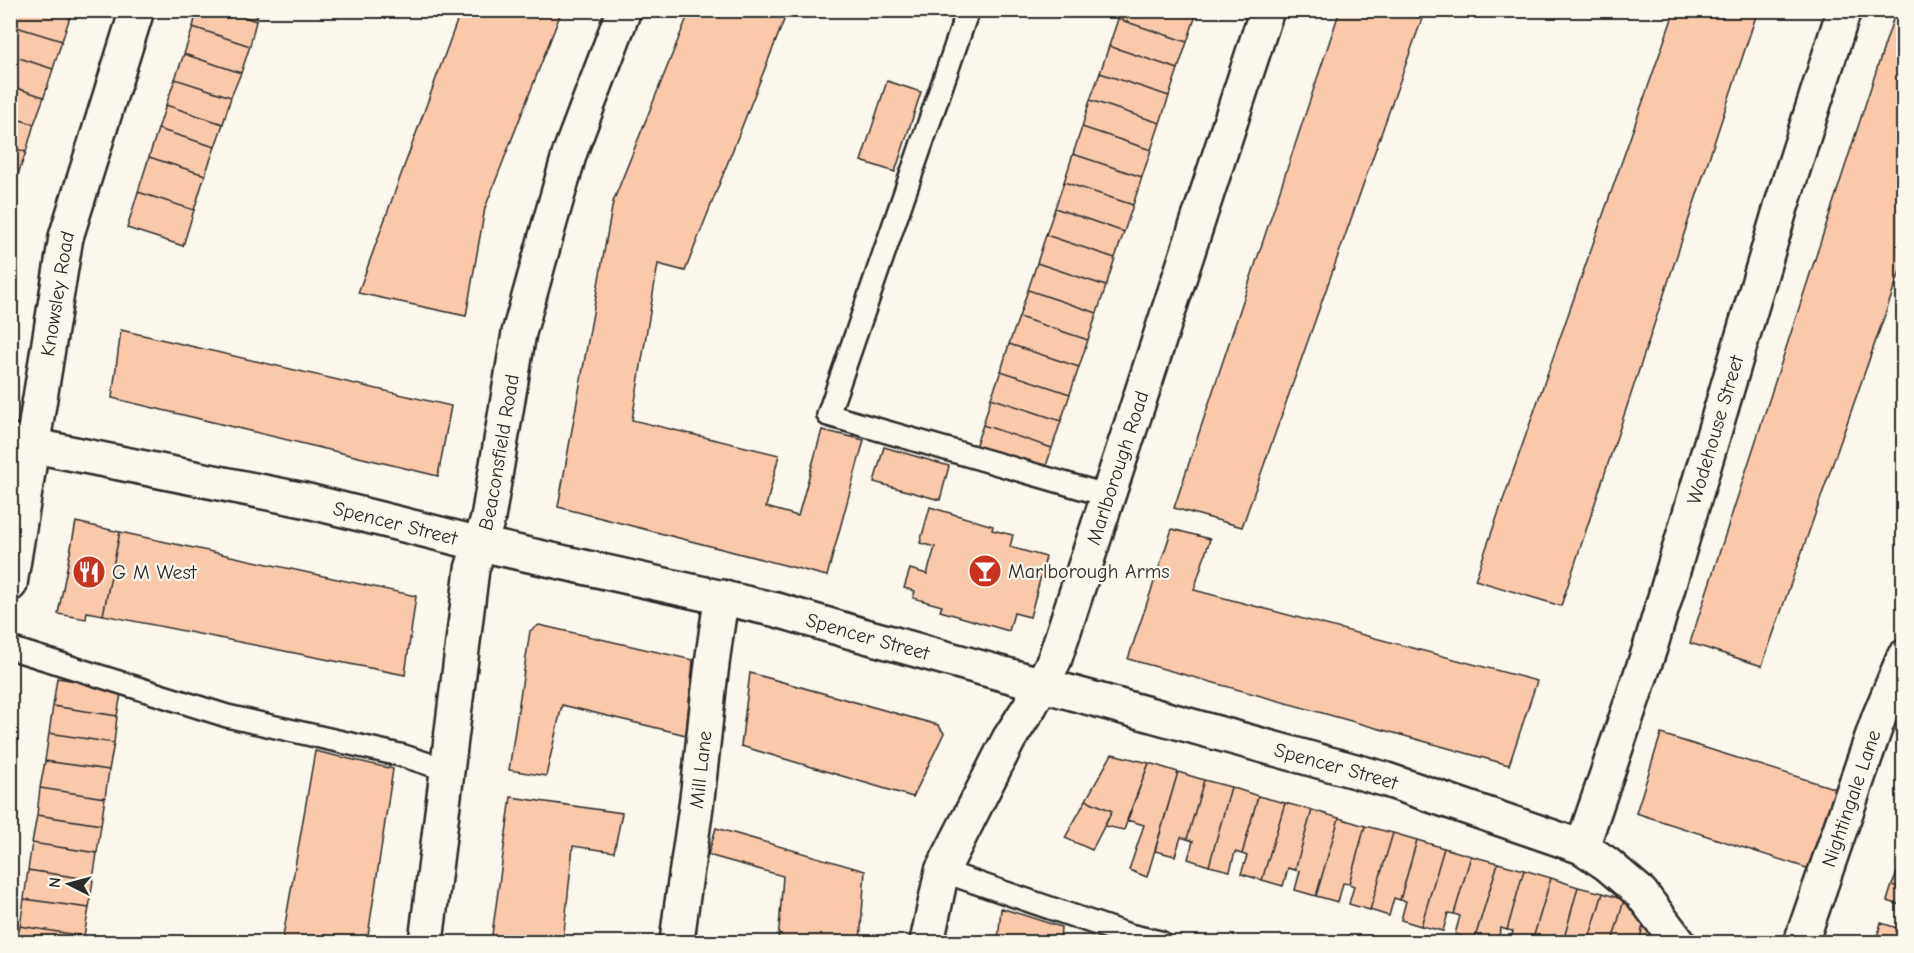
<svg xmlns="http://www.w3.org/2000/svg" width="1914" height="953" viewBox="0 0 1914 953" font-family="'Comic Neue',sans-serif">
  <rect width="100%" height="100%" fill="#fbf7ec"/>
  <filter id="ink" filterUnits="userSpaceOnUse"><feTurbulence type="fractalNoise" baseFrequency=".0167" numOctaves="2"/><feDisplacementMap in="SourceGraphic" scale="12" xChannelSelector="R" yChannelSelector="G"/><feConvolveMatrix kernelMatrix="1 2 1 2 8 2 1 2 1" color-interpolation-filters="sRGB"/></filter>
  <g filter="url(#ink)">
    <!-- building -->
    <path fill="#fac9aa" stroke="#2b2b2b" stroke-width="1.5" d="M 10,10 L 60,10 L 71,14 L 62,41 L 10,25 Z
      M 197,10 L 224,10 L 256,21 L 250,46 L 193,27 Z
      M 224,10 L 259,10 L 256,21 Z
      M 461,10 L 562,10 L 485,208 L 466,316 L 358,293 Z
      M 690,10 L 788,10 L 685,271 L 658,264 L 632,420 L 779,455 L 766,507 L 798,516 L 822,430 L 864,440 L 827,576 L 558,507 L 613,202 Z
      M 1121,10 L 1183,10 L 1196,15 L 1187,42 L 1118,19 Z
      M 1340,10 L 1425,10 L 1242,527 L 1174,508 Z
      M 1675,10 L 1758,10 L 1561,606 L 1475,580 Z
      M 1896,10 L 1904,10 L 1904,260 L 1762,666 L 1690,643 Z
      M 1118,19 L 1187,42 L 1178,69 L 1109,46 Z
      M 10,25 L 62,41 L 53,69 L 10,55 Z
      M 193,27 L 250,46 L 241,73 L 184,54 Z
      M 1109,46 L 1178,69 L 1169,96 L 1100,73 Z
      M 184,54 L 241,73 L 231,97 L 175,79 Z
      M 10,55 L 53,69 L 44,97 L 10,86 Z
      M 1100,73 L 1169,96 L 1160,123 L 1090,100 Z
      M 175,79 L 231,97 L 223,124 L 166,105 Z
      M 887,81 L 921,92 L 895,172 L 861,161 Z
      M 10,86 L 44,97 L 34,124 L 10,117 Z
      M 1090,100 L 1160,123 L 1151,150 L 1082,127 Z
      M 166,105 L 223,124 L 215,147 L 158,129 Z
      M 10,117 L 34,124 L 26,152 L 10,147 Z
      M 1082,127 L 1151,150 L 1142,177 L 1073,154 Z
      M 158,129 L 215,147 L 205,175 L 149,157 Z
      M 10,147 L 26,152 L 16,180 L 10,178 Z
      M 1073,154 L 1142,177 L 1133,205 L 1064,182 Z
      M 149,157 L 205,175 L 194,210 L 138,192 Z
      M 1064,182 L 1133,205 L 1124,232 L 1055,208 Z
      M 138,192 L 194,210 L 183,246 L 127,228 Z
      M 1055,208 L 1124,232 L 1115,258 L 1046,235 Z
      M 1046,235 L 1115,258 L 1106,286 L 1037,263 Z
      M 1037,263 L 1106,286 L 1097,313 L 1028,290 Z
      M 1028,290 L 1097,313 L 1088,340 L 1019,317 Z
      M 1019,317 L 1088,340 L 1079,367 L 1009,344 Z
      M 121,330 L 451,406 L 438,476 L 112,398 Z
      M 1009,344 L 1079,367 L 1070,394 L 1001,371 Z
      M 1001,371 L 1070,394 L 1061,421 L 991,398 Z
      M 991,398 L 1061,421 L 1052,448 L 983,425 Z
      M 983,425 L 1052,448 L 1043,475 L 973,452 Z
      M 884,447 L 949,466 L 940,500 L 874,482 Z
      M 930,507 L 993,526 L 992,530 L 1013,535 L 1010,547 L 1046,557 L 1030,617 L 1014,613 L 1009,631 L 940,611 L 942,606 L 913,598 L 915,591 L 904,588 L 910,569 L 927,574 L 935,547 L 920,543 Z
      M 76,522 L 120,532 L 103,615 L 87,612 L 86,619 L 58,614 Z
      M 1172,529 L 1210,539 L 1194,590 L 1537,681 L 1509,765 L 1128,659 Z
      M 120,532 L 416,596 L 405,675 L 103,615 Z
      M 539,625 L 693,660 L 686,735 L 562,705 L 546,776 L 509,770 L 530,631 Z
      M 750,673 L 938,725 L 944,733 L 913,797 L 741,746 Z
      M 57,678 L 122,688 L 117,716 L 53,706 Z
      M 53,706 L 117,716 L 114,743 L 49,733 Z
      M 49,733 L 114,743 L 109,770 L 45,761 Z
      M 1661,734 L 1846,792 L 1819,872 L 1636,813 Z
      M 315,751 L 393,769 L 367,942 L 282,942 Z
      M 1112,754 L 1149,763 L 1124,830 L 1105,826 L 1112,811 L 1086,800 Z
      M 45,761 L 109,770 L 105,798 L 40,788 Z
      M 1149,763 L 1178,772 L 1147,877 L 1129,870 L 1144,825 L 1127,820 Z
      M 1178,772 L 1204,780 L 1187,839 L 1181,837 L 1175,856 L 1155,851 Z
      M 1204,780 L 1231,787 L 1209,866 L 1188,859 L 1193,841 L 1187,839 Z
      M 1231,787 L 1258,796 L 1242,854 L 1235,852 L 1230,871 L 1209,866 Z
      M 40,788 L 105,798 L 101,825 L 37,815 Z
      M 1258,796 L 1285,803 L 1262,880 L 1241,874 L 1247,856 L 1242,854 Z
      M 511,797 L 622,813 L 614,852 L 573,846 L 563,942 L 491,942 Z
      M 1086,800 L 1112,811 L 1092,850 L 1065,838 Z
      M 1285,803 L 1312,810 L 1295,870 L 1288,868 L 1283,886 L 1262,880 Z
      M 1312,810 L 1339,818 L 1316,896 L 1295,890 L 1300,871 L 1295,870 Z
      M 37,815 L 101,825 L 97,853 L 32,843 Z
      M 1339,818 L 1365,826 L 1349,884 L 1343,883 L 1338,902 L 1316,896 Z
      M 1365,826 L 1393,833 L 1370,910 L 1349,904 L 1354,886 L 1349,884 Z
      M 716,828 L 865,871 L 860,942 L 778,942 L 783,876 L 708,855 Z
      M 1393,833 L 1417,840 L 1400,900 L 1394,898 L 1389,916 L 1370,910 Z
      M 1417,840 L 1444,848 L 1421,926 L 1401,920 L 1406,901 L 1400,900 Z
      M 32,843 L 97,853 L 93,880 L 28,870 Z
      M 1444,848 L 1471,856 L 1454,914 L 1448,913 L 1443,931 L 1421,926 Z
      M 1471,856 L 1498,863 L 1474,941 L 1455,934 L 1460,916 L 1454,914 Z
      M 1904,857 L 1904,889 L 1892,885 Z
      M 1498,863 L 1524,870 L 1507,930 L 1501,928 L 1497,942 L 1480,942 L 1474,941 Z
      M 28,870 L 93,880 L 89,908 L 24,899 Z
      M 1524,870 L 1551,878 L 1532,942 L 1510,942 L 1513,931 L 1507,930 Z
      M 1551,878 L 1578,887 L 1563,942 L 1532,942 Z
      M 1892,885 L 1904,889 L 1904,906 L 1887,901 Z
      M 1578,887 L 1603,893 L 1588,942 L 1563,942 Z
      M 1603,893 L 1624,900 L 1612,942 L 1588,942 Z
      M 24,899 L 89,908 L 84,936 L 20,926 Z
      M 1624,900 L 1647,909 L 1639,942 L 1612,942 Z
      M 1001,908 L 1061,927 L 1060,942 L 998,942 Z
      M 1647,909 L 1669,942 L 1639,942 Z
      M 1881,923 L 1904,930 L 1904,942 L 1883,942 L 1876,940 Z
      M 20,926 L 84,936 L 83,942 L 17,942 Z"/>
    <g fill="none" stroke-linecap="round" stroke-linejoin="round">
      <!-- service casing -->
      <g stroke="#2b2b2b" stroke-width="26">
        <path id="service" d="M 968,10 L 828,415 L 1109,496
          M 10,648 L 227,716 L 404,756 L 447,770
          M 942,871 L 1129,935 L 1160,942"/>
      </g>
      <!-- minor casing -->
      <g stroke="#2b2b2b" stroke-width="38">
        <g id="minor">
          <path id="s1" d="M 10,441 L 304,500 L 480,544 L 777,610 L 862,635 L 1384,779 L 1582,847 L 1607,864 L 1641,893 L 1678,942"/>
          <path id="s2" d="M 10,584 L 66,237 L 137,10"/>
          <path id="s3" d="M 1582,847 L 1650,648 L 1781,207 L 1844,10"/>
          <path id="s4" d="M 426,942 L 472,569 L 488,518 L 519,333 L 548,229 L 570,152 L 624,10"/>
          <path id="s5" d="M 677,942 C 682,897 690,852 696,806 C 705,737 709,667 722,597"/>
          <path id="s6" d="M 927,942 L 942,871 L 1009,739 L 1030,706 L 1054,661 L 1267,10"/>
          <path id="s7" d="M 1801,942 L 1879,717 L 1904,657"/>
        </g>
      </g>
      <!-- service -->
      <use href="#service" stroke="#fbf7ec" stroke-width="21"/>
      <!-- minor -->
      <use href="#minor" stroke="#fbf7ec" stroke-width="33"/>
    </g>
  </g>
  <!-- icons -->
  <defs>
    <g id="bar-disc" transform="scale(1.725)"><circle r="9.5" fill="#c8321e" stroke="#fbf7ec"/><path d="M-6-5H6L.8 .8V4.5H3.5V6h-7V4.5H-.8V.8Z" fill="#fff"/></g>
    <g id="restaurant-disc" transform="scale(1.725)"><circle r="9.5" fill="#c8321e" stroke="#fbf7ec"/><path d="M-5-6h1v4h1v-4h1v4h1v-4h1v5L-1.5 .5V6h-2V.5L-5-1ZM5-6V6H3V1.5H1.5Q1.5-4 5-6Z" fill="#fff"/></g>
  </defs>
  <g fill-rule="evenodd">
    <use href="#bar-disc" x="985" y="571"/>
    <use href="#restaurant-disc" x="89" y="572"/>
  </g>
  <g text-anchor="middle" stroke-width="4.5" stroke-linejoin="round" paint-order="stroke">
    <!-- street labels -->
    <g font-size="20" fill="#2b2b2b" stroke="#fbf7ec">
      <text dy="7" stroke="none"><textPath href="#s2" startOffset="294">Knowsley Road</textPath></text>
      <text dy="7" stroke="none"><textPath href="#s3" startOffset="438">Wodehouse Street</textPath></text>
      <text dy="7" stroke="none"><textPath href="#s4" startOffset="496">Beaconsfield Road</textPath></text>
      <text dy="7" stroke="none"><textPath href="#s6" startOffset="514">Marlborough Road</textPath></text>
      <text dy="7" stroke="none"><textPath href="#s1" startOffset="394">Spencer Street</textPath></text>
      <text dy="7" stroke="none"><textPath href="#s1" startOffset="880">Spencer Street</textPath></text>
      <text dy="7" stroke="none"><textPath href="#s1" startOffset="1366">Spencer Street</textPath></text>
      <text dy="7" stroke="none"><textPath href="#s5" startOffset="174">Mill Lane</textPath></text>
      <text dy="7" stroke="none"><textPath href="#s7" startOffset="152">Nightingale Lane</textPath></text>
    </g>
    <!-- poi labels -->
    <g font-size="20" fill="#2b2b2b" stroke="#fbf7ec" text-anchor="start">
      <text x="1008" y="578">Marlborough Arms</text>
      <text x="112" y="579">G M West</text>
    </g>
  </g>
  <!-- margin -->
  <rect width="1914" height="953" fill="none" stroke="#fbf7ec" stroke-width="36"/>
  <rect x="18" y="18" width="1878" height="917" fill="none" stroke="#2b2b2b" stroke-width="2" filter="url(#ink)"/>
  <!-- north arrow -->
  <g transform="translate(69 884) rotate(276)" stroke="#fbf7ec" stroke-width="4.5" paint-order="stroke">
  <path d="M0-4.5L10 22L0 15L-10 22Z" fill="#2b2b2b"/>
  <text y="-9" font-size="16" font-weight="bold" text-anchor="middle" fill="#2b2b2b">N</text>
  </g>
</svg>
